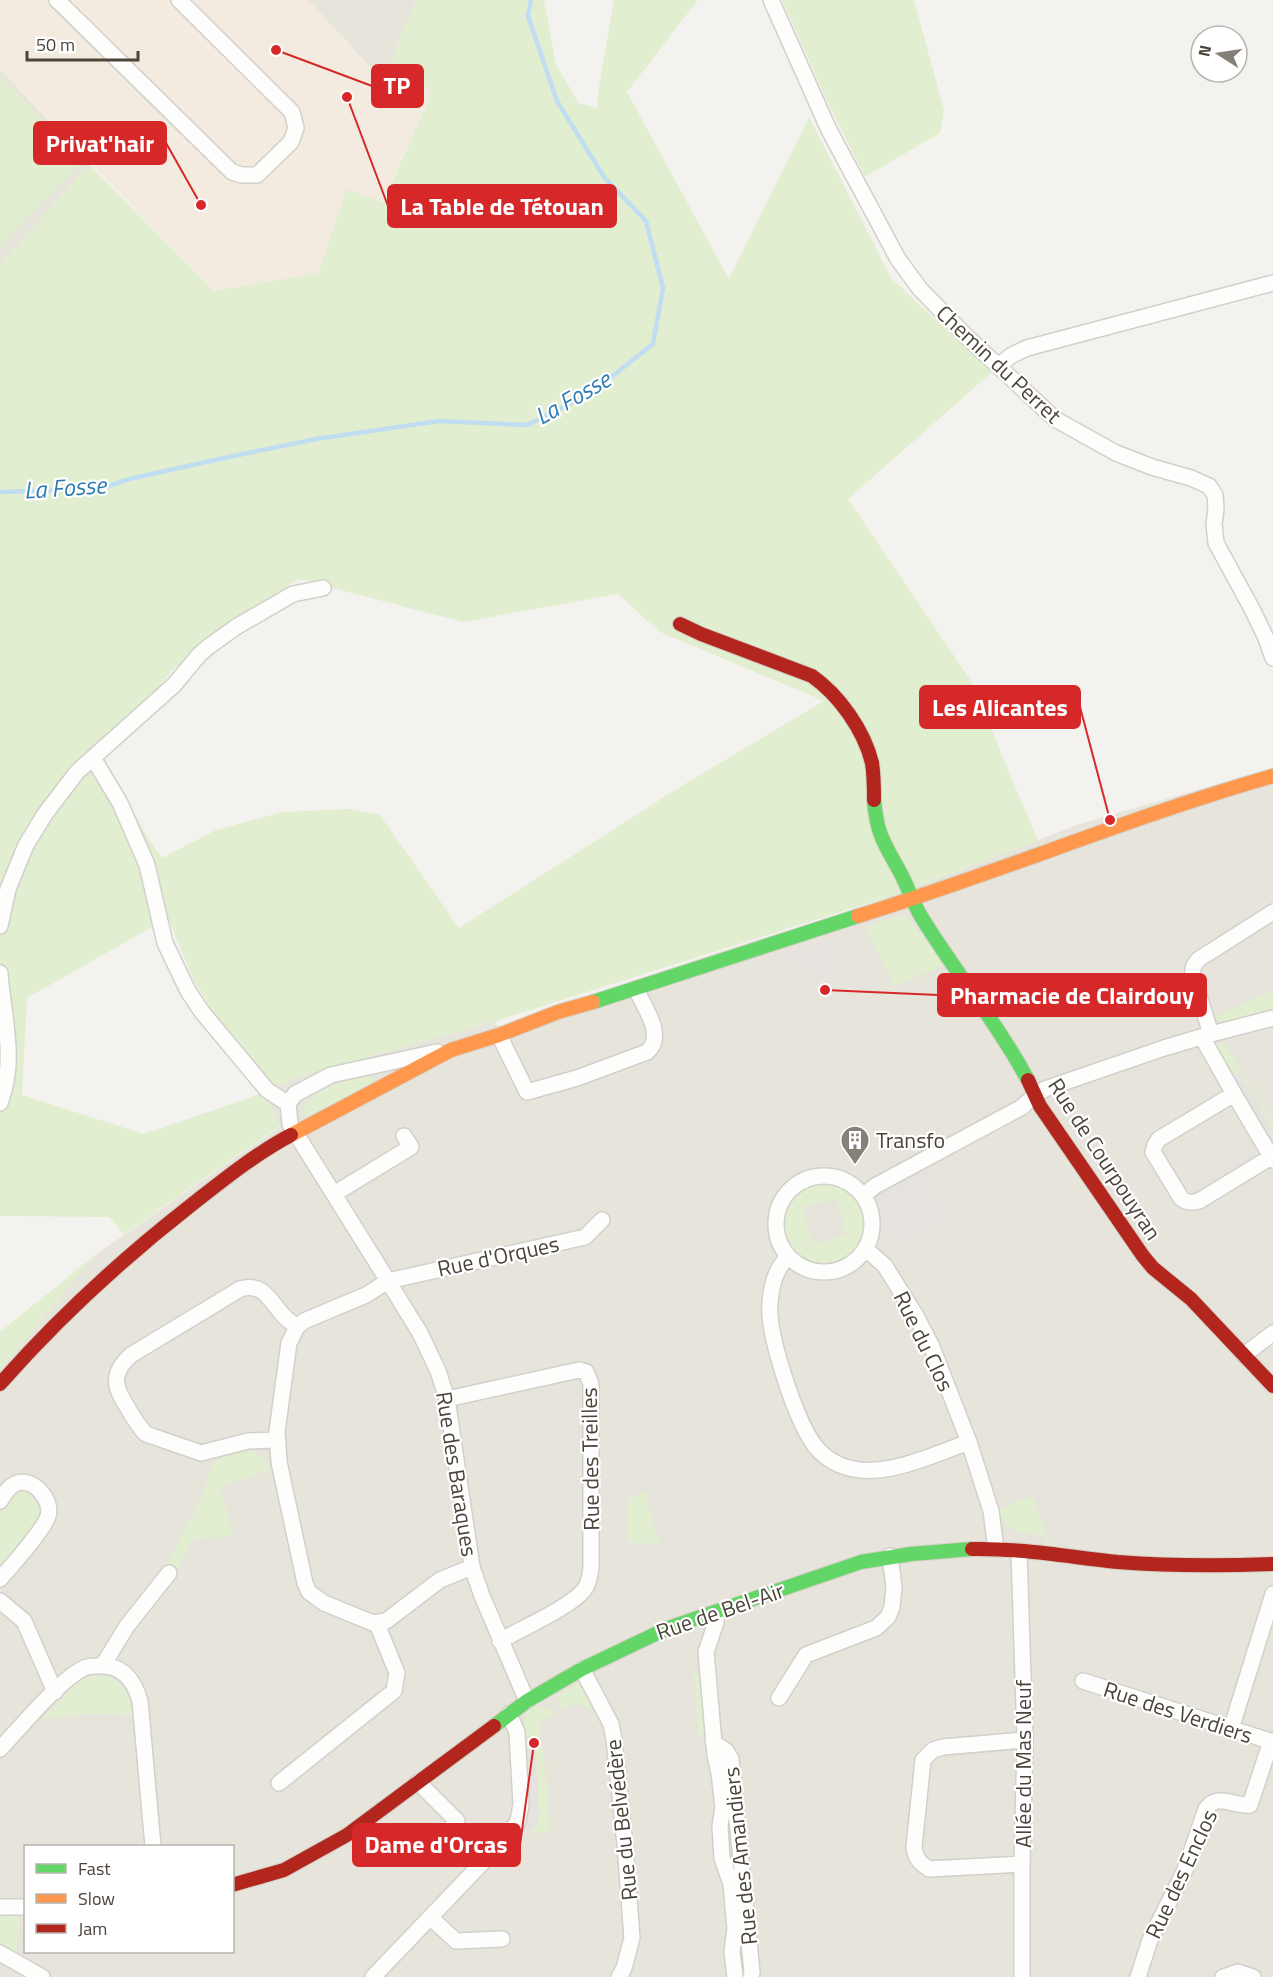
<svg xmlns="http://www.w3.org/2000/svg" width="1273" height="1977" viewBox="0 0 1273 1977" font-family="'Titillium Web',sans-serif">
  <rect width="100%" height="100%" fill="#f4f2ee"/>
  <!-- residential -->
  <path fill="#e7e4dc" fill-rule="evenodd" d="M 308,0 L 416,0 L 388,68 L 374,71 Z
    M 0,69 L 89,164 L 0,266 Z
    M 1273,768 L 1273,1977 L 0,1977 L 0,1370 L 95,1255 L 280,1127 L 264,1093 L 293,1078 L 495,1021 L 499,1034 L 894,895 L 1080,824 ZM 26,1846 L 232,1846 L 232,1952 L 26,1952 Z"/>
  <!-- commercial -->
  <path fill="#f3ebdf" d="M 0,0 L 308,0 L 374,71 L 388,68 L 432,90 L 382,203 L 347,189 L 319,273 L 214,291 L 0,69 Z"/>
  <!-- green -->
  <path fill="#e1eecf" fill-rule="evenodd" d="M 416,0 L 544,0 L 556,65 L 579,103 L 597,108 L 599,86 L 614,0 L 698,0 L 627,92 L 729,279 L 809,117 L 891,278 L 992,372 L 848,499 L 971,681 L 1038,841 L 894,895 L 495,1021 L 293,1078 L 264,1093 L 280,1126 L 124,1234 L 109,1217 L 0,1216 L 0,266 L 89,164 L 214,291 L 318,273 L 347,189 L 383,203 L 432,91 L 388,68 ZM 298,579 L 463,622 L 618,594 L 660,632 L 824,701 L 683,785 L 459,928 L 380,815 L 351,809 L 283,812 L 216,830 L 162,858 L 146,835 L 104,757 L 172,670 ZM 168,918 L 194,981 L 263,1093 L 144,1134 L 22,1095 L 27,998 Z
    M 782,0 L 914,0 L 944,110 L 940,133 L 865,177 L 830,107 Z
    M 0,77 L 84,161 L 0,246 Z
    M 903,916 L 911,920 L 944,965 L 895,987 L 864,927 L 896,917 Z
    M 1273,991 L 1273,1010 L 1223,1024 L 1220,1023 L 1216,1016 Z
    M 1224,1043 L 1273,1123 L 1273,1129 L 1239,1072 L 1230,1077 L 1214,1045 Z
    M 372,1076 L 376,1082 L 306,1117 L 304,1105 C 328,1083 340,1081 372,1076 Z
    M 824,1183 C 831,1184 839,1186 846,1189 C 863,1199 869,1226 860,1243 C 855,1251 848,1257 839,1260 C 782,1284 758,1191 824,1183 ZM 836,1198 L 847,1235 L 812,1244 L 802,1207 Z
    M 95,1255 L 0,1370 L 0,1332 Z
    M 251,1451 C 261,1454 267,1459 271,1470 L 220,1486 L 233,1536 L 193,1539 L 175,1573 L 165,1567 L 184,1529 L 195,1514 L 214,1461 L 236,1453 Z
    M 25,1491 L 40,1507 L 40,1518 L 0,1567 L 0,1513 L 13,1495 Z
    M 645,1492 L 659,1544 L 627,1542 L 629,1497 Z
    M 1033,1496 L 1050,1548 L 1046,1547 L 1044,1536 C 1024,1535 1005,1530 997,1510 Z
    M 693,1668 L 702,1680 L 707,1729 L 704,1733 L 699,1734 Z
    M 99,1675 C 122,1678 130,1693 133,1715 C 101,1714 72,1713 41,1720 L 81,1679 Z
    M 578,1683 L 581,1686 L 596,1715 C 587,1704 573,1700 562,1710 L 557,1696 Z
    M 534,1706 L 547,1708 L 553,1715 L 538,1723 L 545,1765 L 550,1833 L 529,1833 L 537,1824 L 539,1814 L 535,1738 L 524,1738 C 523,1723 522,1717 534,1706 Z
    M 9,1916 L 20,1916 L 18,1944 L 14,1952 L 0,1943 L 0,1917 Z"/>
  <!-- parking -->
  <path fill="#e6e3df" d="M 828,940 L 843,968 L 812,984 L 804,967 L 794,971 L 785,953 Z
    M 1239,1072 L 1273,1129 L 1273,1148 L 1230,1077 Z
    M 1251,1153 L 1257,1162 L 1196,1199 L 1191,1190 Z
    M 928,1168 L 949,1217 L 885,1249 L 881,1211 L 877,1198 L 878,1194 Z
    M 524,1738 L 535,1738 L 539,1814 L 537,1824 L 529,1833 L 519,1833 L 519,1831 Z"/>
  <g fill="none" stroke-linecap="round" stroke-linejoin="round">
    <!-- stream -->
    <path stroke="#c0ddf1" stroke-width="4.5" d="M 0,492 L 100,489 L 129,479 L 224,458 L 316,439 L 439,421 L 527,425 L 590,394 L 653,344 L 663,288 L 646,221 L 604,177 L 557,101 L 528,16 L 531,0"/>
    <!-- street casing -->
    <g stroke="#d2d0cb" stroke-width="18">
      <path id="street" d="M 57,0 L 232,172 L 242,175 L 257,175 L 291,142 L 296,128 L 292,112 L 179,0
        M 771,0 L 829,130 L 898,259 L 920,289 L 966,336 L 1055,419 L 1116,453 L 1152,467 L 1191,478 L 1209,486 L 1215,495 L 1216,509 L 1214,524 L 1216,543 L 1252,609 L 1266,638 L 1273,658
        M 998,366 L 1012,355 L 1027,348 L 1273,283
        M 93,758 L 120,803 L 147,865 L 165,943 L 188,991 L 202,1012 L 267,1090 L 288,1104
        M 0,926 L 8,889 L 26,845 L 45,814 L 77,772 L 174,685 L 199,655 L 208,647 L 236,627 L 293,594 L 323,588
        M 0,973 C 3,1017 17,1059 0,1103
        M 1211,1034 L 1193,977 C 1192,969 1193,965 1199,959 L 1273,912
        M 499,1035 L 527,1092 L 577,1078 L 647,1052 C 666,1036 644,1007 636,989
        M 1202,1037 L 1234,1094 L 1273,1160
        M 437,1052 L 331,1075 L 295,1094 L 288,1104 L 290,1124 L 388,1281 L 420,1333 L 438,1371 L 447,1399 L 472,1567 L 482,1596 L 527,1701
        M 1234,1094 L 1159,1139 L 1155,1145 L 1153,1152 L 1181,1198 C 1186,1203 1192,1203 1199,1201 L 1271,1157
        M776 1224a48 48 0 1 1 96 0a48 48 0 1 1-96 0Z
        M 334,1194 L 411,1147 L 404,1136
        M 863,1196 L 875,1186 L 1022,1107 L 1035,1095 L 1045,1089 L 1164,1048 L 1211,1034 L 1273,1018
        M 866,1249 L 885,1266 L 916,1316 L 932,1347 L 969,1442 L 991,1511 L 996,1549
        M 788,1257 C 775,1269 771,1286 770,1303 C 767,1334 796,1421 815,1446 C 821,1454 831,1461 840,1465 C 879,1482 932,1455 969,1442
        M 1244,1355 L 1273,1333
        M 447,1399 L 579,1370 L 586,1372 L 591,1384 L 591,1568 C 590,1575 589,1584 584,1590 C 569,1608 522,1628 500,1641
        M 277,1440 L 248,1441 L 201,1453 L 146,1434 C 139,1427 134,1419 129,1410 C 115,1388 109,1375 131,1355 L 240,1289 C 262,1282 269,1299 282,1314 C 286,1319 292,1323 297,1327
        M 0,1501 C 4,1495 8,1487 15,1484 C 33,1476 53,1500 48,1516 C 45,1528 10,1568 0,1579
        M 1019,1551 L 1025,1740 L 1022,1864 L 1022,1977
        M 472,1567 L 440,1580 L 386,1621 L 373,1623 L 324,1603 L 309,1592 L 305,1583 L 279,1462 L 277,1431 L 289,1343 L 297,1327 L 304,1321 L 366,1295 L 388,1281 L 585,1237 L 602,1220
        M 0,1601 L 24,1621 L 55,1692
        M 717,1612 L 716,1622 L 706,1652 L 715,1755 L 719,1773 L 723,1807 L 720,1826 L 722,1858 L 731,1884 L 735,1928 L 732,1952 L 735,1977
        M 103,1665 L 127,1626 L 169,1573
        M 582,1669 L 611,1724 L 614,1739 L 625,1845 L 632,1938 L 624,1968 L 619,1977
        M 1083,1681 L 1273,1742
        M 779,1698 L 806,1655 L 876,1628 L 888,1617 L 892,1607 L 894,1587 L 890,1556
        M 1231,1729 L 1273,1594
        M 713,1742 L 726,1751 L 731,1759 L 752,1972 L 751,1977
        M 0,1749 C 21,1727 58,1681 84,1668 C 88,1666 93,1666 98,1666 C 122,1664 134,1680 140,1701 L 153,1846
        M 418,1782 L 457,1821 L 449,1830
        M 279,1783 L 394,1691 L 397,1673 L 377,1624
        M 1022,1864 L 929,1869 C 920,1863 915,1858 914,1847 L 923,1760 L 933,1750 L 943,1747 L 1025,1740
        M 0,1907 L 26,1907
        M 430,1917 L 456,1941 L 502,1939
        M 0,1953 L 42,1977
        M 373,1977 L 508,1836 L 518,1821 L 521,1804 L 517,1732 L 509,1714
        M 1138,1977 L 1150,1940 L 1185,1870 L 1206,1809 C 1217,1792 1234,1807 1250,1805 L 1271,1741
        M 1223,1977 L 1238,1972 L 1253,1977"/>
    </g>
    <!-- fast casing -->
    <g stroke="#d3cfc5" stroke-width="16">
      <path id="fast" d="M 874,800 C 877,838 886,845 902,876 C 909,890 914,905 922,918 C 956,973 997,1023 1028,1080
        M 593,1002 L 858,916
        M 494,1726 L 527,1701 L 582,1669 L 668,1628 L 861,1562 L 911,1554 L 972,1549"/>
    </g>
    <!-- slow casing -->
    <g stroke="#d3cfc5" stroke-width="16">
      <path id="slow" d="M 858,916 C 998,873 1133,816 1273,776
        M 291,1135 L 451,1050 L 499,1035 L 558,1012 L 593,1002"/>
    </g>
    <!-- jam casing -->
    <g stroke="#d3cfc5" stroke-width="16">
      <path id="jam" d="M 680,624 L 701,634 L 812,676 C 839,695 864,730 872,763 C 874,775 874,788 874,800
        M 1028,1080 L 1040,1106 L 1143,1256 L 1153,1268 L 1191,1299 L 1273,1386
        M 0,1384 C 58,1318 121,1260 190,1206 C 222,1181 255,1154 291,1135
        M 972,1549 C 1021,1548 1069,1557 1118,1562 C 1169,1566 1221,1566 1273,1564
        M 232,1885 L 284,1870 L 347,1835 L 494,1726"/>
    </g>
    <!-- street -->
    <use href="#street" stroke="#fdfdfc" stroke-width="15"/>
    <!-- fast -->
    <use href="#fast" stroke="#63d668" stroke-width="14"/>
    <!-- slow -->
    <use href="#slow" stroke="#ff974d" stroke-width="14"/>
    <!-- jam -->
    <use href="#jam" stroke="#b3261e" stroke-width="14"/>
  </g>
  <!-- icons -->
  <defs>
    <g id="building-pin" transform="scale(1.5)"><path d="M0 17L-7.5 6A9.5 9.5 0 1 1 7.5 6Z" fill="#868178" stroke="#fff"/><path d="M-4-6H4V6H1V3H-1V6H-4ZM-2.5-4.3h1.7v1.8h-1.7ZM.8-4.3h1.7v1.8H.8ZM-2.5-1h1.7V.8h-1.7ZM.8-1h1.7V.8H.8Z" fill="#fff"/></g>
  </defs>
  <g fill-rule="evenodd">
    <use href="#building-pin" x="855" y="1140"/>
  </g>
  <g text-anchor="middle" stroke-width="4.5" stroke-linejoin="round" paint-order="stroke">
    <!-- street labels -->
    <g font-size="22" fill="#4b4439" stroke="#fff">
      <text transform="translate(999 364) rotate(43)" y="8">Chemin du Perret</text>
      <text transform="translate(1105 1159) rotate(57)" y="8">Rue de Courpouyran</text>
      <text transform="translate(498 1256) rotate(-12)" y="8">Rue d'Orques</text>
      <text transform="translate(924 1341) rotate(64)" y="8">Rue du Clos</text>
      <text transform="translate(590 1459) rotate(-91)" y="8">Rue des Treilles</text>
      <text transform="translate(457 1474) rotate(81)" y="8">Rue des Baraques</text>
      <text transform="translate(720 1611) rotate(-19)" y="8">Rue de Bel-Air</text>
      <text transform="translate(1178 1712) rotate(18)" y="8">Rue des Verdiers</text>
      <text transform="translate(1023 1764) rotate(-90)" y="8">Allée du Mas Neuf</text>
      <text transform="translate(621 1820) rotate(-96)" y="8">Rue du Belvédère</text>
      <text transform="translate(740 1856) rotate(-96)" y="8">Rue des Amandiers</text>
      <text transform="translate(1181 1874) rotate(-65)" y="8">Rue des Enclos</text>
    </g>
    <!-- poi labels -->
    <g font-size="22" fill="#4b4439" stroke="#fff" text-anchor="start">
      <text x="876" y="1148">Transfo</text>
    </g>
    <!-- water labels -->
    <g font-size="24" font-style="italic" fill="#2e7ab2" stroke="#fff">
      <text transform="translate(573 398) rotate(-30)" y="8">La Fosse</text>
      <text transform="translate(65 488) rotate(-4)" y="8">La Fosse</text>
    </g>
  </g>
  <!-- callouts -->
  <path fill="none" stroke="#d62828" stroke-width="2" d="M276 50L372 86M201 205L166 143M347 97L388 206M1110 820L1080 707M825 990L938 995M534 1743L520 1845"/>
  <g fill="#d62828" stroke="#fff" stroke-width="2">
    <circle cx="276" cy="50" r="6"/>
    <circle cx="201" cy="205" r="6"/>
    <circle cx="347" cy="97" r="6"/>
    <circle cx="1110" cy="820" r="6"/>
    <circle cx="825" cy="990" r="6"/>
    <circle cx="534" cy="1743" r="6"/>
  </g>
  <g fill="#d62828" stroke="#d62828" stroke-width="2">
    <rect x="372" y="65" width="51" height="42" rx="6"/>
    <rect x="34" y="122" width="132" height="42" rx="6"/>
    <rect x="388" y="185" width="228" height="42" rx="6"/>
    <rect x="920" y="686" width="160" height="42" rx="6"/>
    <rect x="938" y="974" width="268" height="42" rx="6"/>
    <rect x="353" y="1824" width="167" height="42" rx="6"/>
  </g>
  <g font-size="24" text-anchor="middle" font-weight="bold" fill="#fff">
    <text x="397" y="94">TP</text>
    <text x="100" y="152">Privat'hair</text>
    <text x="502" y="215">La Table de Tétouan</text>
    <text x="1000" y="716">Les Alicantes</text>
    <text x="1072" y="1004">Pharmacie de Clairdouy</text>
    <text x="436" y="1853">Dame d'Orcas</text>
  </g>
  <!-- legend -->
  <rect x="24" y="1845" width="210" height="108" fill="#ffffff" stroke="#b7b4b0" stroke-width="1.5"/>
  <rect x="36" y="1864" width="30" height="9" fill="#63d668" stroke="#b7b4b0" stroke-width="1.5"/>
  <text x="78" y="1875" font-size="18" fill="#4b4439">Fast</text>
  <rect x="36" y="1894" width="30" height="9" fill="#ff974d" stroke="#b7b4b0" stroke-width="1.5"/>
  <text x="78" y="1905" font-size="18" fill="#4b4439">Slow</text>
  <rect x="36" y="1924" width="30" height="9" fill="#b3261e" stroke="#b7b4b0" stroke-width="1.5"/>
  <text x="78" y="1935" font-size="18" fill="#4b4439">Jam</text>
  <!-- north arrow -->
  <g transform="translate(1219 54) rotate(282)"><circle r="28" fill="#ffffff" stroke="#b7b4b0" stroke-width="1.5"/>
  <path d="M0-4.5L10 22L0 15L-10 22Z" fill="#868178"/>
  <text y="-9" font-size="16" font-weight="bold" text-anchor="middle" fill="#4b4439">N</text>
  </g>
  <!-- scale -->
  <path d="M27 51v9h111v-9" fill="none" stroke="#4b4439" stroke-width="3"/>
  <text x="36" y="51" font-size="18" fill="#4b4439" stroke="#ffffff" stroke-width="4.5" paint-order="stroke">50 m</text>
</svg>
